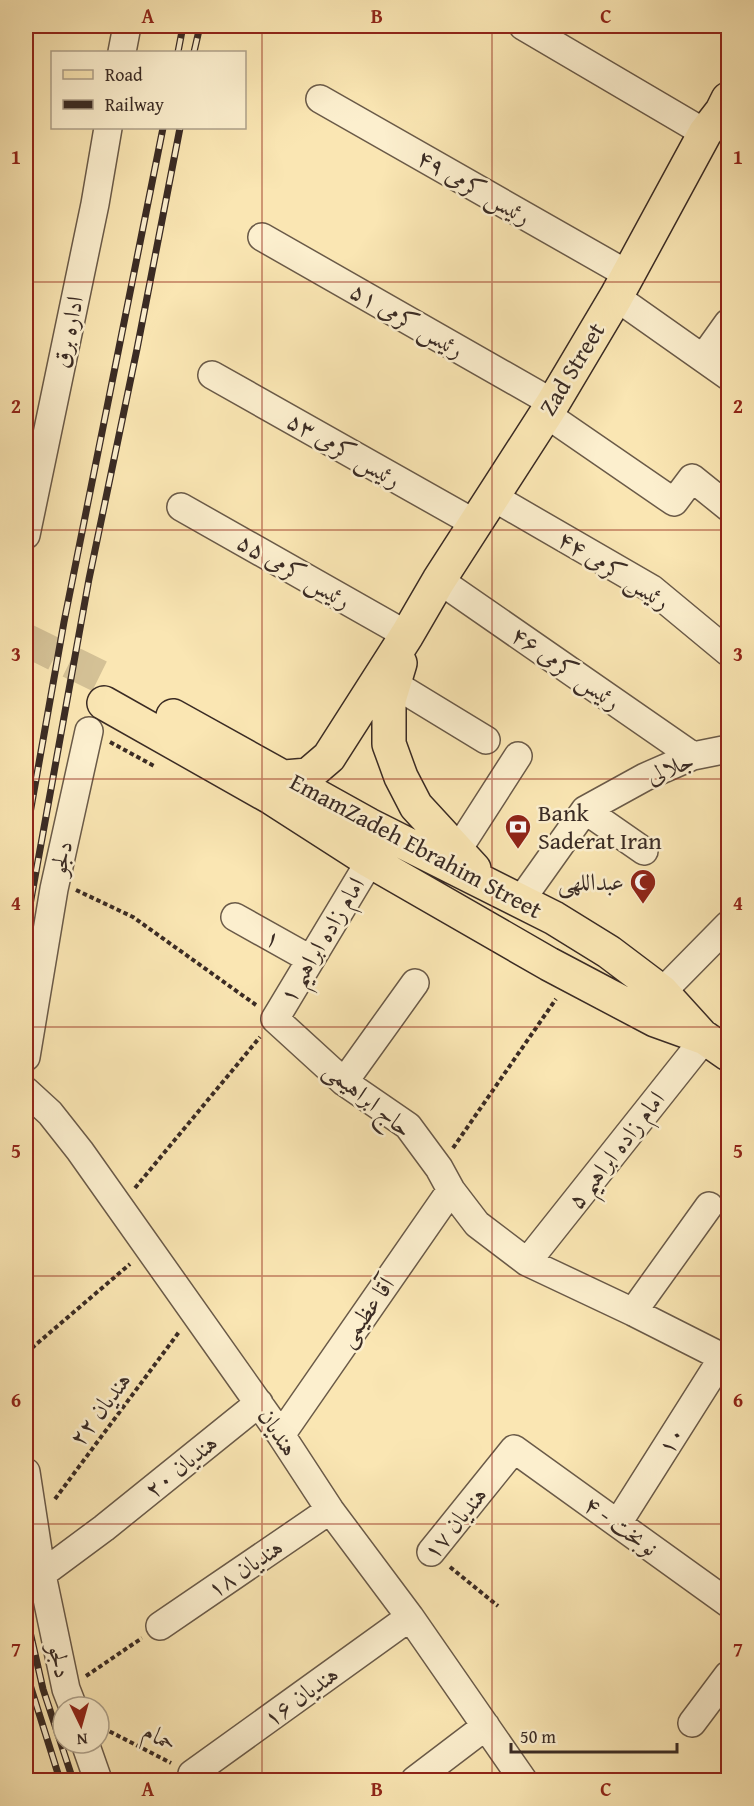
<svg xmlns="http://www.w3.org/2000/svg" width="754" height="1806" viewBox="0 0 754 1806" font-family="'Gentium Book Plus',Amiri,serif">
  <rect width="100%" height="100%" fill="#fae6b3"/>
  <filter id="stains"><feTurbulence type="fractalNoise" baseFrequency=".00333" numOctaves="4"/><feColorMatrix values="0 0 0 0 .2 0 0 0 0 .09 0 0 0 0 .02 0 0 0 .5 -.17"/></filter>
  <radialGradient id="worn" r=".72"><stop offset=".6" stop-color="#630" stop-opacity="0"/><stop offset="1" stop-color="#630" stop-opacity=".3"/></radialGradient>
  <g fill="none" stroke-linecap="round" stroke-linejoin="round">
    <!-- major-tunnel -->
    <path stroke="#d4c196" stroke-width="33" stroke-dasharray="33 16" stroke-linecap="butt" d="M 26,640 L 109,681"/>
    <!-- minor casing -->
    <g stroke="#6a5a48" stroke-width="30">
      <path id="minor" d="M 523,26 L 705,133
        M 122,52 L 127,26
        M 320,99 L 627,274
        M 262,237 L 553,403
        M 616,297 L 728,376
        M 703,358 L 728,323
        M 212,375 L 476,524
        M 546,414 L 674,502 L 692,478 L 728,507
        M 493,497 L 652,589 L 728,652
        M 181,507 L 407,635
        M 26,535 L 95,204 L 108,128
        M 439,580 L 693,756
        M 394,684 L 486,740
        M 585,810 L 644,851
        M 457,851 L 518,756
        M 370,861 L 275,1019 L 344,1082 L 408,1126 L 439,1168 L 451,1190 L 477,1224 L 527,1262 L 633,1312 L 728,1360
        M 521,900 L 585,810 L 645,777 L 693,756 L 728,749
        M 235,917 L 310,959
        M 662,992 L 728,925
        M 26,1057 L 54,889 L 89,731
        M 344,1082 L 415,983
        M 26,1091 L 50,1113 L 80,1151 L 281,1435 L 330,1510 L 410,1617 L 523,1780
        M 527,1262 L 705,1038
        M 633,1312 L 709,1206
        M 281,1435 L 451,1190
        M 26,1472 L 41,1570 L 66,1689 L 73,1707
        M 618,1523 L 723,1357
        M 431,1552 L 514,1449 L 728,1603
        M 42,1574 L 104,1528 L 259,1403
        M 160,1626 L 330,1510
        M 692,1723 L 728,1675
        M 85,1743 L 98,1780
        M 192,1774 L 410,1617
        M 415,1780 L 486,1726"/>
    </g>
    <!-- major casing -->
    <g stroke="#3a2b24" stroke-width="36">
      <path id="major" d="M 400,663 L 389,700 L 389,744 L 401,777 L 416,806 L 474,869
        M 104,703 L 272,798 L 370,861 L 549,964 L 655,1020 L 705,1038 L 728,1054
        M 173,716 L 369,825 L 554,918 L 609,952 L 662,992 L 701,1035
        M 285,777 L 308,775 L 329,757 L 407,635 L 439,580 L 553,403 L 616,297 L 705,133 L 722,111 L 728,99"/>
    </g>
    <!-- path -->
    <path stroke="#3a2b24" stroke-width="4" stroke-dasharray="4.5 3" stroke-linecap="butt" d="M 110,742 L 156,767
      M 76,890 L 133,917 L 256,1005
      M 453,1148 L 556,999
      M 135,1188 L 260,1037
      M 26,1353 L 130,1264
      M 55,1499 L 179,1332
      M 450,1567 L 498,1606
      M 86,1676 L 142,1638
      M 103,1728 L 171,1763"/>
    <!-- minor -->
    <use href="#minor" stroke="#fcefce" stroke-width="27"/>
    <!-- major -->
    <use href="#major" stroke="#fae6b3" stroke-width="33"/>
    <!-- rail casing -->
    <g stroke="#3a2b24" stroke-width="7">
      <path id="rail" d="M 178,52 L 183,26
        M 194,52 L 200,26
        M 26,836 L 64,622 L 163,128
        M 26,927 L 89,579 L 137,349 L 180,128
        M 26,1614 L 43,1689 L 73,1780
        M 26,1672 L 60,1780"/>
    </g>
    <!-- rail -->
    <use href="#rail" stroke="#fcefce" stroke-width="4.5" stroke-dasharray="14" stroke-linecap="butt"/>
  </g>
  <!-- grid -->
  <path fill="none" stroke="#8f2418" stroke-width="1.5" stroke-opacity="0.55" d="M 262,26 L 262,1780M 492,26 L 492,1780M 26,282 L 728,282M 26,530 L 728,530M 26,779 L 728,779M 26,1027 L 728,1027M 26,1276 L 728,1276M 26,1524 L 728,1524"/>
  <!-- icons -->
  <defs>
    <g id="bank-pin" transform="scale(1.35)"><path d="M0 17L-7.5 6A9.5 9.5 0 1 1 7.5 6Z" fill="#8f2418" stroke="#fcefce"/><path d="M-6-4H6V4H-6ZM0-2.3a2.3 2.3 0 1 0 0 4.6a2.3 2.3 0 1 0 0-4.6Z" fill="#fff"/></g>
    <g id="mosque-pin" transform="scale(1.35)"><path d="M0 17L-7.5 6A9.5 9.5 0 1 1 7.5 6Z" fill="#8f2418" stroke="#fcefce"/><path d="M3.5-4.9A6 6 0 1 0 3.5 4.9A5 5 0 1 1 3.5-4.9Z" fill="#fff"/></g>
  </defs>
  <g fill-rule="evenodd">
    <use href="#bank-pin" x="518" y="827"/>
    <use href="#mosque-pin" x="643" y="882"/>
  </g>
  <g text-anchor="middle" stroke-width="5" stroke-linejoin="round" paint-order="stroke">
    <!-- street labels -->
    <g font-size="24" fill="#3a2b24" stroke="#fcefce">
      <text transform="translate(474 187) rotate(30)" y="8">رئیس کرمی ۴۹</text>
      <text transform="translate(407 320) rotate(30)" y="8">رئیس کرمی ۵۱</text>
      <text transform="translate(68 332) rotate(-78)" y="8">اداره برق</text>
      <text transform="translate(572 369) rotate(-59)" y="8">Zad Street</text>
      <text transform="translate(344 450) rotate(30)" y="8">رئیس کرمی ۵۳</text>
      <text transform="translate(614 570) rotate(32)" y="8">رئیس کرمی ۴۴</text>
      <text transform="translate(294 571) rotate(30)" y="8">رئیس کرمی ۵۵</text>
      <text transform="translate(566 668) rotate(35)" y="8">رئیس کرمی ۴۶</text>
      <text transform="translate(670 768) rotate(-22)" y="8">جلالی</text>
      <text transform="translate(416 846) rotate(28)" y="8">EmamZadeh Ebrahim Street</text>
      <text transform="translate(61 858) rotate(-78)" y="8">دلجو</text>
      <text transform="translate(273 938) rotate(30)" y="8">۱</text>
      <text transform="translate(322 940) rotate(-59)" y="8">امام زاده ابراهیم ۱</text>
      <text transform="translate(368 1099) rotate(39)" y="8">حاج ابراهیمی</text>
      <text transform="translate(616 1150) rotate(-52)" y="8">امام زاده ابراهیم ۵</text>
      <text transform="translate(366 1312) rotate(-55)" y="8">آقا عظیمی</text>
      <text transform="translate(100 1409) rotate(-53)" y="8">هندیان ۲۲</text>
      <text transform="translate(278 1432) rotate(56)" y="8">هندیان</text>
      <text transform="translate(671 1440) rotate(-58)" y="8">۱۰</text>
      <text transform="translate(181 1466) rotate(-39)" y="8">هندیان ۲۰</text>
      <text transform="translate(455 1523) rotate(-51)" y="8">هندیان ۱۷</text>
      <text transform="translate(621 1526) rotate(36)" y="8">۴ - نوبخت</text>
      <text transform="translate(245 1568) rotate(-34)" y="8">هندیان ۱۸</text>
      <text transform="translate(60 1661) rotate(78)" y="8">دلجو</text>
      <text transform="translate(301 1696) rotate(-36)" y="8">هندیان ۱۶</text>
      <text transform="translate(160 1737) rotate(28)" y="8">حمام</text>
    </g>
    <!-- poi labels -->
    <g font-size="24" fill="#3a2b24" stroke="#fcefce" text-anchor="start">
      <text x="538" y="821">Bank<tspan x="538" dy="28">Saderat Iran</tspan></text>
      <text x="624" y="890" text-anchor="end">عبداللهی</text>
    </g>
  </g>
  <!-- margin -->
  <rect width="754" height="1806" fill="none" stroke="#fae6b3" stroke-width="66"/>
  <!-- legend -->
  <rect x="51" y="51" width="195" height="78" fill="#fcefce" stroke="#aea18a" stroke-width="1.5"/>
  <rect x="63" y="70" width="30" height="9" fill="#fae6b3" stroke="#aea18a" stroke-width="1.5"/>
  <text x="105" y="81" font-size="18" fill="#3a2b24">Road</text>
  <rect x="63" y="100" width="30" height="9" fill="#3a2b24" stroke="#aea18a" stroke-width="1.5"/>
  <text x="105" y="111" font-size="18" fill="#3a2b24">Railway</text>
  <!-- north arrow -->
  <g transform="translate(81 1725) rotate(175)"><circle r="28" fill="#fcefce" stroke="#aea18a" stroke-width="1.5"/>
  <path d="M0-4.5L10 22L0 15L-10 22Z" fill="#8f2418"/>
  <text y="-9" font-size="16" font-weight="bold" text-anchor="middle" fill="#3a2b24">N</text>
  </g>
  <!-- scale -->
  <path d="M511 1743v9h166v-9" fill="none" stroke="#3a2b24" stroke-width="3"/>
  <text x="520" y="1743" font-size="18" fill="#3a2b24" stroke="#fcefce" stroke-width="4.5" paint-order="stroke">50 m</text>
  <rect x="33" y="33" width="688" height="1740" fill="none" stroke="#8f2418" stroke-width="2"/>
  <g font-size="20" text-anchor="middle" font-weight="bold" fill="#8f2418">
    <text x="148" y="23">A</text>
    <text x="377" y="23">B</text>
    <text x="606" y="23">C</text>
    <text x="16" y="164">1</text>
    <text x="738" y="164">1</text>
    <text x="16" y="413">2</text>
    <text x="738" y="413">2</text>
    <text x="16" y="661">3</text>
    <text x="738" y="661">3</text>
    <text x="16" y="910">4</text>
    <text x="738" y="910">4</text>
    <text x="16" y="1158">5</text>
    <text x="738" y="1158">5</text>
    <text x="16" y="1407">6</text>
    <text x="738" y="1407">6</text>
    <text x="16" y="1656">7</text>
    <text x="738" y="1656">7</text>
    <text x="148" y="1796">A</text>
    <text x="377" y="1796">B</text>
    <text x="606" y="1796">C</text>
  </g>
  <rect width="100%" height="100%" filter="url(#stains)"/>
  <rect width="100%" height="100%" fill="url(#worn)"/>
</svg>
